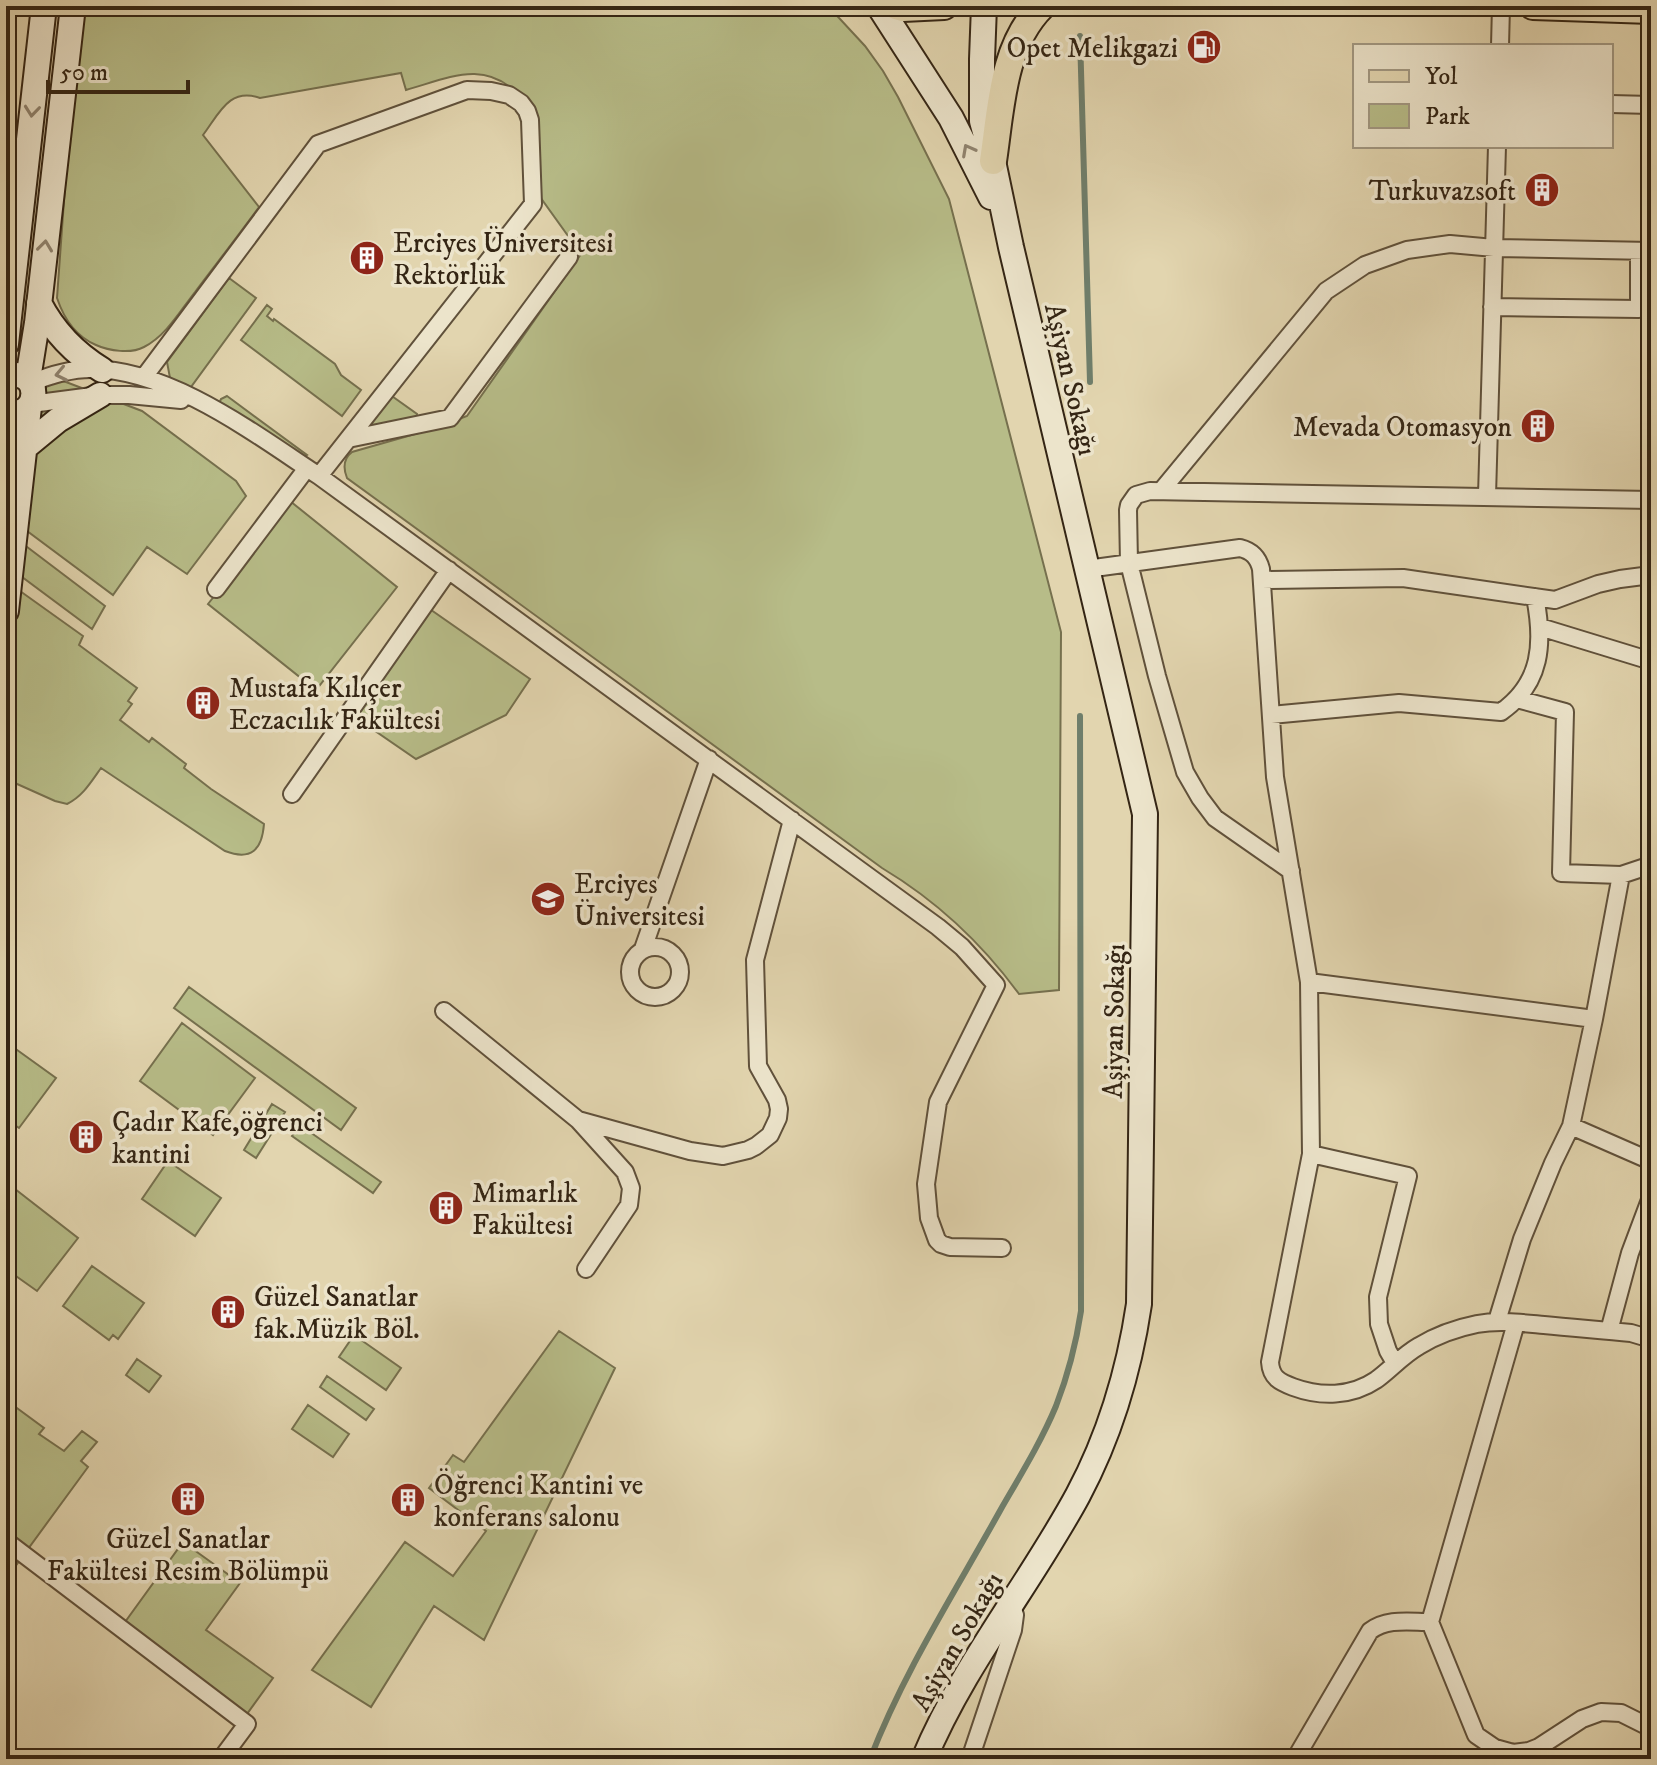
<svg xmlns="http://www.w3.org/2000/svg" width="1657" height="1765" viewBox="0 0 1657 1765" font-family="'IM FELL DW Pica',serif">
  <rect width="100%" height="100%" fill="#e2d5af"/>
  <filter id="stains"><feTurbulence type="fractalNoise" baseFrequency=".0025" numOctaves="4"/><feColorMatrix values="0 0 0 0 .2 0 0 0 0 .09 0 0 0 0 .02 0 0 0 .5 -.17"/></filter>
  <radialGradient id="worn" r=".72"><stop offset=".6" stop-color="#630" stop-opacity="0"/><stop offset="1" stop-color="#630" stop-opacity=".3"/></radialGradient>
  <!-- green -->
  <path fill="#b7bc88" stroke="#76704e" stroke-width="2" d="M 78,6 L 828,6 L 865,46 L 883,71 L 898,97 L 949,199 L 1061,632 L 1059,990 L 1019,994 C 981,942 937,901 882,868 L 347,478 C 343,468 343,459 352,452 L 436,428 L 467,416 L 581,254 L 538,194 L 521,97 C 485,58 449,78 406,90 L 401,73 L 260,98 C 229,87 219,114 203,135 L 259,207 C 238,236 216,264 195,292 C 180,311 166,336 144,347 C 131,354 109,351 96,345 C 75,336 64,319 57,298 Z
    M 229,278 L 256,298 L 188,391 L 170,378 L 167,362 Z
    M 267,305 L 272,309 L 267,316 L 273,321 L 274,319 L 335,364 L 341,375 L 361,390 L 342,416 L 241,340 Z
    M 44,376 L 66,382 L 142,411 L 236,481 L 246,496 L 187,574 L 147,547 L 113,595 L 7,516 L 22,381 Z
    M 389,394 L 417,414 L 415,423 L 356,437 Z
    M 227,396 L 307,455 L 296,462 L 218,406 L 221,399 Z
    M 290,501 L 397,587 L 316,690 L 208,604 Z
    M 10,534 L 105,606 L 92,629 L 6,565 Z
    M 6,581 L 83,636 L 79,645 L 137,688 L 128,701 L 132,704 L 120,720 L 149,742 L 152,738 L 186,764 L 184,768 L 211,789 L 264,824 C 262,850 251,861 225,851 L 101,768 C 91,782 83,796 67,804 L 55,801 L 6,779 Z
    M 424,605 L 530,679 L 506,715 L 416,759 L 349,713 Z
    M 189,987 L 356,1108 L 341,1130 L 174,1008 Z
    M 182,1023 L 255,1078 L 213,1135 L 140,1081 Z
    M 6,1042 L 56,1078 L 19,1128 L 6,1119 Z
    M 272,1104 L 285,1112 L 256,1158 L 244,1150 Z
    M 300,1125 L 381,1182 L 373,1193 L 292,1136 Z
    M 168,1161 L 221,1198 L 195,1236 L 142,1199 Z
    M 6,1182 L 78,1238 L 37,1291 L 6,1269 Z
    M 92,1266 L 144,1303 L 118,1339 L 113,1335 L 109,1340 L 63,1306 Z
    M 559,1331 L 615,1368 L 484,1640 L 434,1606 L 371,1707 L 312,1670 L 405,1542 L 453,1576 L 486,1531 L 429,1488 L 453,1455 L 464,1462 Z
    M 354,1335 L 401,1368 L 386,1390 L 339,1357 Z
    M 137,1359 L 161,1376 L 149,1392 L 126,1375 Z
    M 327,1376 L 374,1409 L 366,1420 L 320,1387 Z
    M 6,1400 L 44,1428 L 39,1434 L 64,1451 L 82,1431 L 97,1442 L 81,1461 L 88,1467 L 17,1564 L 6,1556 Z
    M 308,1405 L 349,1434 L 333,1457 L 292,1429 Z
    M 183,1542 L 240,1583 L 206,1630 L 273,1678 L 244,1718 L 120,1629 Z"/>
  <g fill="none" stroke-linecap="round" stroke-linejoin="round">
    <!-- stream -->
    <path stroke="#6f7e6b" stroke-width="6" d="M 1080,36 L 1090,382
      M 870,1759 C 904,1671 955,1592 1001,1509 C 1020,1476 1041,1442 1056,1406 C 1068,1375 1076,1344 1081,1311 L 1080,716"/>
    <!-- street casing -->
    <g stroke="#60513b" stroke-width="20">
      <path id="street" d="M 1500,46 L 1501,6
        M 1611,104 L 1651,105
        M 1492,307 L 1639,309 L 1639,251
        M 144,377 L 318,144 L 467,90 L 491,91 L 509,95 L 521,103 L 527,111 L 530,120 L 533,204 L 319,476
        M 31,383 C 50,375 70,369 91,369 C 170,369 255,434 319,476 L 938,927 L 962,947 L 996,985 L 938,1102 L 926,1184 L 929,1218 L 937,1240 L 941,1244 L 950,1247 L 1002,1248
        M 31,404 L 100,395 L 129,395 L 181,400
        M 348,439 L 450,418 L 569,257
        M 1161,491 L 1326,291 L 1365,265 L 1407,250 L 1450,244 L 1494,248 L 1651,251
        M 1487,496 L 1497,146
        M 1087,569 L 1240,548 C 1252,551 1258,557 1261,569 L 1275,777 L 1309,982 L 1311,1154 L 1270,1362 C 1271,1378 1280,1382 1293,1387 C 1320,1397 1351,1397 1376,1380 C 1391,1369 1403,1355 1419,1346 C 1437,1335 1457,1328 1477,1324 C 1499,1320 1522,1323 1544,1325 C 1573,1328 1602,1330 1631,1333 L 1651,1339
        M 1262,580 L 1403,578 L 1555,600 L 1598,584 L 1620,579 L 1651,575
        M 216,589 L 307,468
        M 1540,627 L 1651,661
        M 1517,699 L 1565,712 L 1561,873 L 1621,875 L 1594,1019
        M 1271,715 L 1399,703 L 1501,712 C 1542,683 1544,643 1535,597
        M 292,794 L 449,570
        M 1291,871 L 1215,818 L 1200,798 L 1185,772 L 1157,676 L 1129,563 L 1128,510 L 1129,505 L 1136,495 L 1150,491 L 1651,500
        M 1621,875 L 1651,865
        M630 972a25 25 0 1 1 50 0a25 25 0 1 1-50 0Z
        M 643,949 L 709,759
        M 1309,982 L 1594,1019 L 1571,1126 L 1553,1163 L 1522,1239 L 1497,1321
        M 444,1011 L 578,1120 L 625,1172 L 631,1188 L 629,1205 L 586,1269
        M 578,1120 L 690,1151 L 723,1156 L 748,1150 L 756,1146 L 770,1135 L 778,1118 L 779,1109 L 777,1100 L 758,1066 L 755,960 L 792,820
        M 1571,1126 L 1651,1161
        M 1311,1154 L 1408,1176 L 1378,1297 L 1379,1324 L 1388,1351 L 1395,1363
        M 1609,1331 L 1630,1253 L 1651,1197
        M 6,1541 L 247,1724 L 221,1759
        M 1430,1622 L 1476,1735 L 1495,1748 L 1513,1753 L 1529,1751 L 1539,1747 L 1582,1719 L 1601,1712 L 1621,1713 L 1651,1728
        M 970,1759 L 1013,1630 L 1015,1615 L 1011,1604
        M 1295,1759 L 1370,1631 C 1387,1618 1409,1622 1430,1622 L 1516,1323"/>
    </g>
    <!-- secondary casing -->
    <g stroke="#342514" stroke-width="28">
      <path id="secondary" d="M 879,6 L 951,118 L 991,197
        M 39,303 C 54,332 74,353 102,370
        M 6,344 L 44,6
        M 6,377 C 43,364 42,423 6,411
        M 28,379 L 37,323 L 73,6
        M 24,448 L 58,420 L 100,395
        M 6,611 L 29,407
        M 924,1759 C 963,1665 1030,1584 1078,1495 C 1110,1435 1129,1371 1139,1304 L 1145,814 L 1011,247 L 993,161 L 982,121 L 982,59 L 984,6"/>
    </g>
    <!-- primary casing -->
    <g stroke="#342514" stroke-width="30">
      <path id="primary" d="M 896,6 L 903,8 L 944,6
        M 1533,6 L 1651,10
        M 993,161 C 1001,108 1002,46 1042,6"/>
    </g>
    <!-- street -->
    <use href="#street" stroke="#ece4cb" stroke-width="16"/>
    <!-- secondary -->
    <use href="#secondary" stroke="#ece4cb" stroke-width="24"/>
    <!-- primary -->
    <use href="#primary" stroke="#e2d5af" stroke-width="26"/>
  </g>
  <!-- one-way arrows -->
  <defs><path id="oneway-chevron" d="M-2-3.5L2.5 0L-2 3.5" fill="none" stroke-width="1.6" stroke-linecap="round" stroke-linejoin="round" transform="scale(2)"/></defs>
  <g stroke="#908470">
    <use href="#oneway-chevron" transform="translate(32 111) rotate(96)"/>
    <use href="#oneway-chevron" transform="translate(968 150) rotate(-118)"/>
    <use href="#oneway-chevron" transform="translate(45 246) rotate(-83)"/>
    <use href="#oneway-chevron" transform="translate(61 374) rotate(168)"/>
  </g>
  <!-- icons -->
  <defs>
    <g id="fuel-disc" transform="scale(1.8)"><circle r="9.5" fill="#8f2418" stroke="#ece4cb"/><path d="M-5.5-6h7V0h2V4h1.3V-2.5L3-4.5l.8-.8L6-3V5H2.5V1h-1V6h-7ZM-4.2-4.7v3.2H.2V-4.7Z" fill="#fff"/></g>
    <g id="building-disc" transform="scale(1.8)"><circle r="9.5" fill="#8f2418" stroke="#ece4cb"/><path d="M-4-6H4V6H1V3H-1V6H-4ZM-2.5-4.3h1.7v1.8h-1.7ZM.8-4.3h1.7v1.8H.8ZM-2.5-1h1.7V.8h-1.7ZM.8-1h1.7V.8H.8Z" fill="#fff"/></g>
    <g id="university-disc" transform="scale(1.8)"><circle r="9.5" fill="#8f2418" stroke="#ece4cb"/><path d="M0-5L7-2L0 1L-7-2ZM-4 1L0 2.5L4 1V4Q0 6-4 4Z" fill="#fff"/></g>
  </defs>
  <g fill-rule="evenodd">
    <use href="#fuel-disc" x="1204" y="47"/>
    <use href="#building-disc" x="1542" y="190"/>
    <use href="#building-disc" x="367" y="258"/>
    <use href="#building-disc" x="1538" y="426"/>
    <use href="#building-disc" x="203" y="703"/>
    <use href="#university-disc" x="548" y="899"/>
    <use href="#building-disc" x="86" y="1137"/>
    <use href="#building-disc" x="446" y="1208"/>
    <use href="#building-disc" x="228" y="1312"/>
    <use href="#building-disc" x="188" y="1499"/>
    <use href="#building-disc" x="408" y="1500"/>
  </g>
  <g text-anchor="middle" stroke-width="7" stroke-linejoin="round" paint-order="stroke">
    <!-- poi labels -->
    <g font-size="28" fill="#342514" stroke="#ece4cb" text-anchor="start">
      <text x="1178" y="57" text-anchor="end">Opet Melikgazi</text>
      <text x="1516" y="200" text-anchor="end">Turkuvazsoft</text>
      <text x="393" y="252">Erciyes Üniversitesi<tspan x="393" dy="32">Rektörlük</tspan></text>
      <text x="1512" y="436" text-anchor="end">Mevada Otomasyon</text>
      <text x="229" y="697">Mustafa Kılıçer<tspan x="229" dy="32">Eczacılık Fakültesi</tspan></text>
      <text x="574" y="893">Erciyes<tspan x="574" dy="32">Üniversitesi</tspan></text>
      <text x="112" y="1131">Çadır Kafe,öğrenci<tspan x="112" dy="32">kantini</tspan></text>
      <text x="472" y="1202">Mimarlık<tspan x="472" dy="32">Fakültesi</tspan></text>
      <text x="254" y="1306">Güzel Sanatlar<tspan x="254" dy="32">fak.Müzik Böl.</tspan></text>
      <text x="434" y="1494">Öğrenci Kantini ve<tspan x="434" dy="32">konferans salonu</tspan></text>
      <text x="188" y="1548" text-anchor="middle">Güzel Sanatlar<tspan x="188" dy="32">Fakültesi Resim Bölümpü</tspan></text>
    </g>
    <!-- street labels -->
    <g font-size="28" fill="#342514" stroke="#ece4cb">
      <text transform="translate(1072 379) rotate(77)" y="10">Aşiyan Sokağı</text>
      <text transform="translate(1113 1021) rotate(-89)" y="10">Aşiyan Sokağı</text>
      <text transform="translate(956 1641) rotate(-60)" y="10">Aşiyan Sokağı</text>
    </g>
  </g>
  <!-- margin -->
  <rect width="1657" height="1765" fill="none" stroke="#e2d5af" stroke-width="32"/>
  <rect x="8" y="8" width="1641" height="1749" fill="none" stroke="#342514" stroke-width="4"/>
  <rect x="16" y="16" width="1625" height="1733" fill="none" stroke="#342514" stroke-width="2"/>
  <!-- legend -->
  <rect x="1353" y="44" width="260" height="104" fill="#ece4cb" stroke="#a29882" stroke-width="2"/>
  <rect x="1369" y="70" width="40" height="12" fill="#e2d5af" stroke="#a29882" stroke-width="2"/>
  <text x="1425" y="84" font-size="24" fill="#342514">Yol</text>
  <rect x="1369" y="104" width="40" height="24" fill="#b7bc88" stroke="#a29882" stroke-width="2"/>
  <text x="1425" y="124" font-size="24" fill="#342514">Park</text>
  <!-- scale -->
  <path d="M48 80v12h140v-12" fill="none" stroke="#342514" stroke-width="4"/>
  <text x="60" y="80" font-size="24" fill="#342514" stroke="#ece4cb" stroke-width="6" paint-order="stroke">50 m</text>
  <rect width="100%" height="100%" filter="url(#stains)"/>
  <rect width="100%" height="100%" fill="url(#worn)"/>
</svg>
